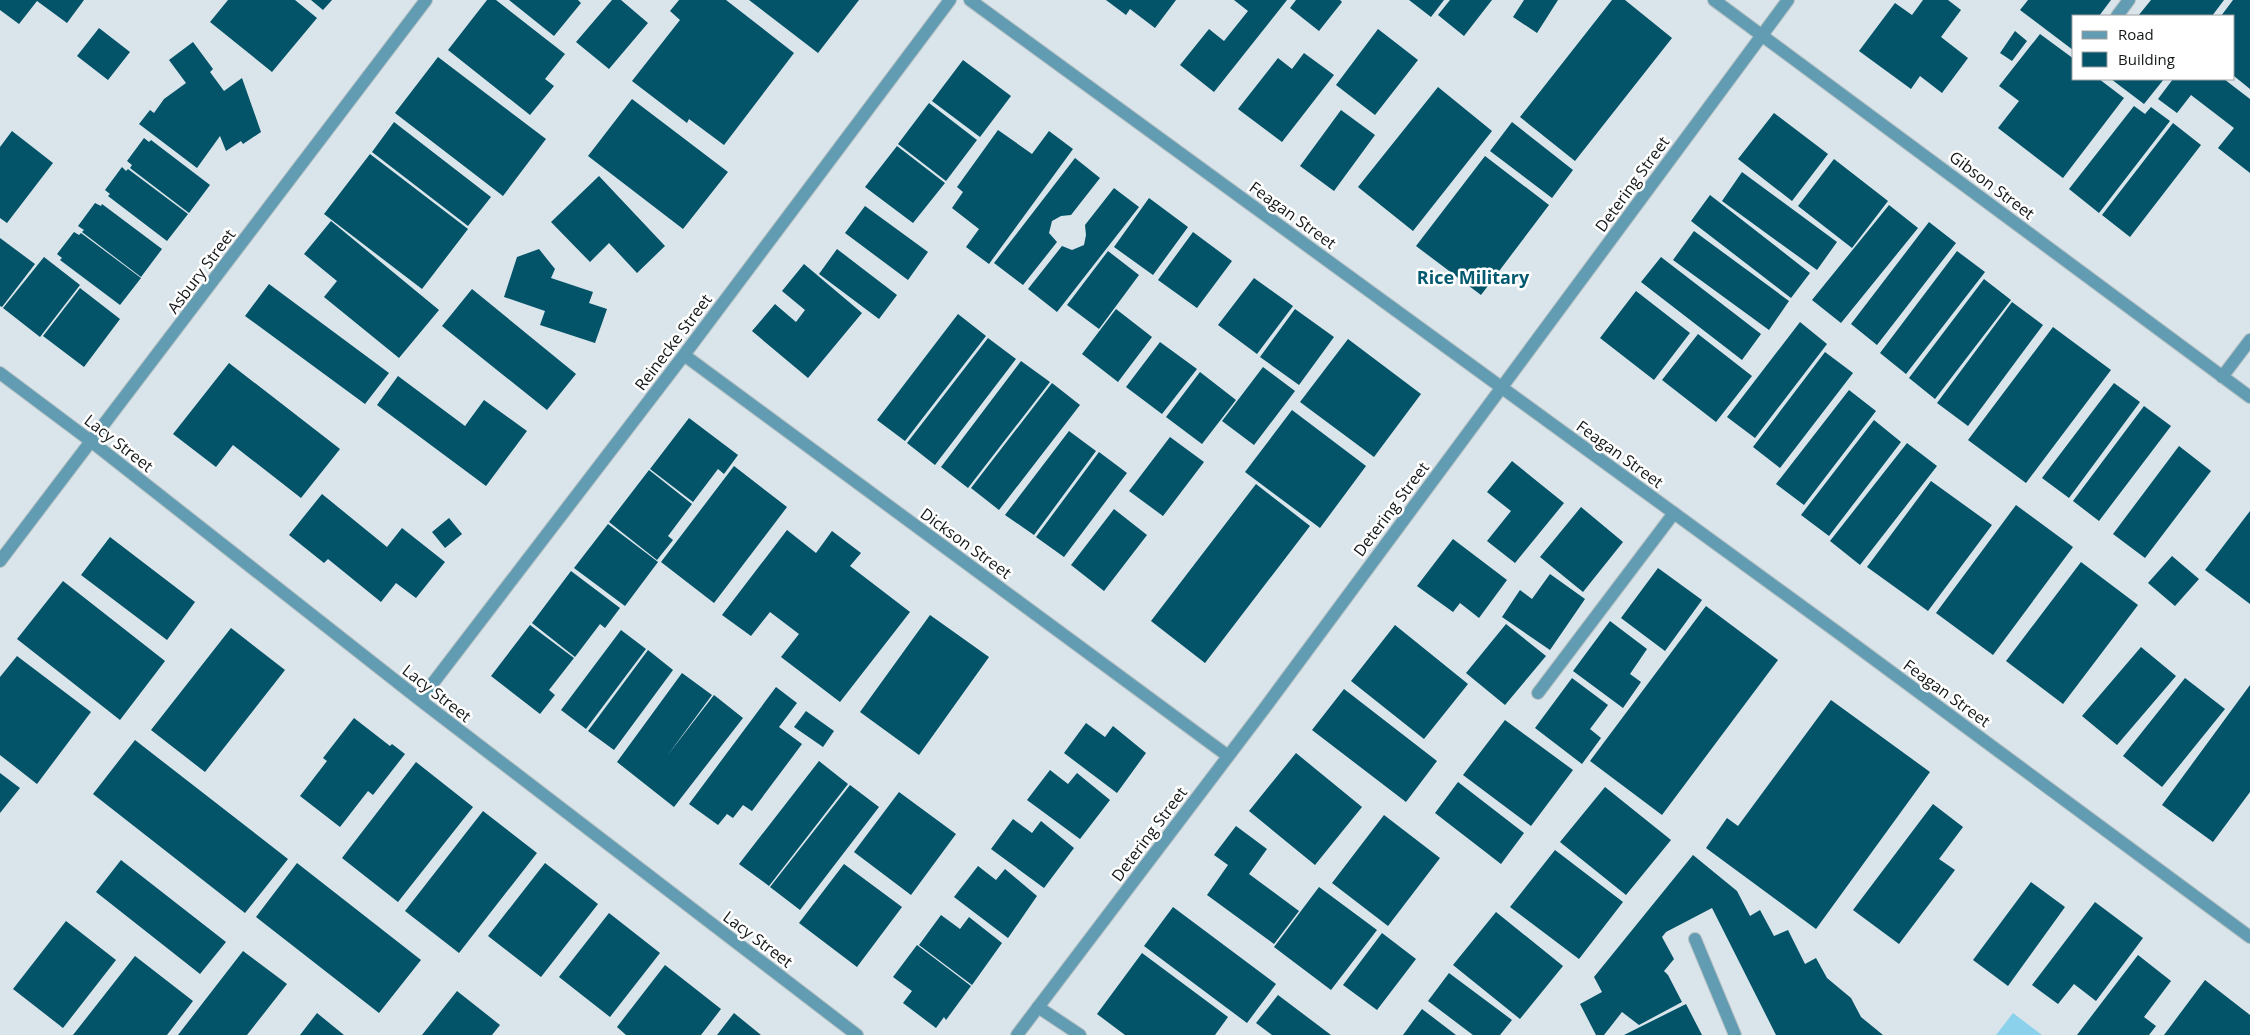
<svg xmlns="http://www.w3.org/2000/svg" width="2250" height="1035" viewBox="0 0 2250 1035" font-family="'Open Sans',sans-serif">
  <rect width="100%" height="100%" fill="#d9e5ea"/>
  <!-- green -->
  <path fill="#8bd1eb" d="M 2013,1013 L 2042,1035 L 1996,1035 Z"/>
  <!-- building -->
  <path fill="#035369" d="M 0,0 L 84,0 L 67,23 L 37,1 L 19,24 L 0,10 Z
    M 228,0 L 295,0 L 317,18 L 272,72 L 210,22 Z
    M 311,0 L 332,0 L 323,10 Z
    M 487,0 L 496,0 L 565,54 L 545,79 L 554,86 L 530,115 L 448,50 Z
    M 509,0 L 578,0 L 581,3 L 554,36 Z
    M 612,0 L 621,0 L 648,23 L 609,69 L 576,42 Z
    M 679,0 L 726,0 L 794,53 L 724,145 L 689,119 L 687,123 L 632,81 L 680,20 L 670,11 Z
    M 749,0 L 859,0 L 818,53 Z
    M 1106,0 L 1176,0 L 1155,28 L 1130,9 L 1126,15 Z
    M 1234,0 L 1287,0 L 1214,92 L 1180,65 L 1209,29 L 1224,41 L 1248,11 Z
    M 1296,0 L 1340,0 L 1342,2 L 1319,31 L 1290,8 Z
    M 1409,0 L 1444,0 L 1431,17 Z
    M 1450,0 L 1492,0 L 1464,36 L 1438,15 Z
    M 1524,0 L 1558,0 L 1537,33 L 1513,17 Z
    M 1612,0 L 1625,0 L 1672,38 L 1575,161 L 1520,117 Z
    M 1923,0 L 1948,0 L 1961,10 L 1941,37 L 1968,58 L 1942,93 L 1920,76 L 1911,89 L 1859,51 L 1895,3 L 1912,15 Z
    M 2028,0 L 2111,0 L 2099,16 L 2074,16 L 2073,50 L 2020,10 Z
    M 2151,0 L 2224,0 L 2212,16 L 2138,16 Z
    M 2233,0 L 2250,0 L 2250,89 L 2234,76 L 2234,16 L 2221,16 Z
    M 99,28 L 130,52 L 108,80 L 77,56 Z
    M 1378,29 L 1418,60 L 1375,115 L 1336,85 Z
    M 2015,31 L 2027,41 L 2012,61 L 2000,53 Z
    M 2040,34 L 2074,59 L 2074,79 L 2099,79 L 2124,98 L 2063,178 L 1998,128 L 2019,101 L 1999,86 Z
    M 193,42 L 213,69 L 210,72 L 224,91 L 242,78 L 261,132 L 243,144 L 241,141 L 226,151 L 220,136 L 197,168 L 139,124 L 150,110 L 154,113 L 164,99 L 186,83 L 169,60 Z
    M 1304,53 L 1334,75 L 1282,142 L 1238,109 L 1278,58 L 1292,69 Z
    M 438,57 L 546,139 L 503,196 L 395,113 Z
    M 963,60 L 1011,96 L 980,137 L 932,101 Z
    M 2111,79 L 2164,79 L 2144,104 Z
    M 2173,79 L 2224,79 L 2250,99 L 2250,173 L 2218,148 L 2234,128 L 2191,95 L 2177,113 L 2158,99 Z
    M 1438,87 L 1492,131 L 1413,231 L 1358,187 Z
    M 632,99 L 728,172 L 683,229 L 588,156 Z
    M 929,103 L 977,140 L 946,181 L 898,144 Z
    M 2134,106 L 2145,114 L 2151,107 L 2170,121 L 2099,213 L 2069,189 Z
    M 1341,110 L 1375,135 L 1334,191 L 1300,166 Z
    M 1774,113 L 1828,154 L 1792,201 L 1738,159 Z
    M 394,122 L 491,197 L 468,226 L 372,152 Z
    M 1512,122 L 1573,170 L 1552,198 L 1490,151 Z
    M 2173,123 L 2201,145 L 2130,237 L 2102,215 Z
    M 998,130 L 1032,154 L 1049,131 L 1073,149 L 989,264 L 966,247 L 979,229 L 952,208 L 963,192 L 957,187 Z
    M 12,131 L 53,163 L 7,223 L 0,218 L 0,147 Z
    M 144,138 L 149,142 L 151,140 L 210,185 L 189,213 L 130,168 L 132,165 L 127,161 Z
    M 897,146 L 945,183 L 913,223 L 865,187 Z
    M 370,154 L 468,229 L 422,289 L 324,214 Z
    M 1485,156 L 1549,205 L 1481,295 L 1416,246 Z
    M 1075,158 L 1100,178 L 1071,215 L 1061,216 L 1052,221 L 1049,233 L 1057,242 L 1023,285 L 994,263 Z
    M 1834,159 L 1888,201 L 1852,248 L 1798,206 Z
    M 122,167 L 126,171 L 128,169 L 188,214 L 167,241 L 108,196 L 110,194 L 105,190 Z
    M 1742,172 L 1837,242 L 1817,270 L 1722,201 Z
    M 599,176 L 665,246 L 637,273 L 609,243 L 590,262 L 551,222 Z
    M 1114,188 L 1139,207 L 1057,312 L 1028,289 L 1062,246 L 1072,250 L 1084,245 L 1086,235 L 1085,225 Z
    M 1710,195 L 1810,273 L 1791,298 L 1691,221 Z
    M 1149,198 L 1188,227 L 1153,275 L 1114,247 Z
    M 95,203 L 101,206 L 102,204 L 162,249 L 141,277 L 82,232 L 84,230 L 78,226 Z
    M 1889,205 L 1918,228 L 1841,323 L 1812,300 Z
    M 865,206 L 928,252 L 908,280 L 845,233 Z
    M 331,221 L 439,310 L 399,358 L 324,297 L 337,281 L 304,254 Z
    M 1929,222 L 1956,243 L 1877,345 L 1851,324 Z
    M 1694,231 L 1789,301 L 1769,330 L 1673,260 Z
    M 74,232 L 79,235 L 81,233 L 141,278 L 120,305 L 60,260 L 62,258 L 57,254 Z
    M 1193,232 L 1232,261 L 1197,308 L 1158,280 Z
    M 0,238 L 35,264 L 2,307 L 0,306 Z
    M 539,249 L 555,269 L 551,278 L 593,292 L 589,303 L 607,309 L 595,343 L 540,325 L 545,311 L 504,297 L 517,257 Z
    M 837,249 L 897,295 L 879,319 L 819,274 Z
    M 1108,251 L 1139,275 L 1099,329 L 1067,305 Z
    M 1957,251 L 1985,272 L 1906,374 L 1880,353 Z
    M 44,257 L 80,285 L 40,337 L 3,308 Z
    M 1661,257 L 1761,334 L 1742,360 L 1641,282 Z
    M 804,264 L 862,313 L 808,378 L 752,331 L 775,304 L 796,322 L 805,310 L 782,291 Z
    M 1254,278 L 1293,306 L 1257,354 L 1218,325 Z
    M 1984,279 L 2011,300 L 1935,399 L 1909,378 Z
    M 269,284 L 389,373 L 365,404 L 245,316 Z
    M 80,288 L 120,319 L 84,367 L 43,336 Z
    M 472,289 L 576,374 L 547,410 L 442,326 Z
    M 1636,291 L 1690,333 L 1654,380 L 1600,338 Z
    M 2012,302 L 2043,325 L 1968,426 L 1937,403 Z
    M 1116,309 L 1152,337 L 1118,382 L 1082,354 Z
    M 1295,309 L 1334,337 L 1299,385 L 1260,357 Z
    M 958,314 L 986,336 L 905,441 L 877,420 Z
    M 1800,322 L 1827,344 L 1755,438 L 1727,417 Z
    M 2053,327 L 2111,370 L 2026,483 L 1968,440 Z
    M 1698,334 L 1752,376 L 1716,422 L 1662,380 Z
    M 988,338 L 1016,359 L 935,465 L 907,443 Z
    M 1348,339 L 1421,394 L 1374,457 L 1300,402 Z
    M 1160,342 L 1197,369 L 1162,414 L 1126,387 Z
    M 1825,352 L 1853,373 L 1780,468 L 1753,447 Z
    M 1021,361 L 1050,382 L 968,488 L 941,467 Z
    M 229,363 L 340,449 L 301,498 L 233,445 L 216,467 L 173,434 Z
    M 1263,367 L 1295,391 L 1254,445 L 1222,421 Z
    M 1200,372 L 1236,400 L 1202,444 L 1166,417 Z
    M 398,376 L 465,426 L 484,400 L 527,431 L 486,486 L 377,405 Z
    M 1052,383 L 1080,405 L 999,510 L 971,488 Z
    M 2114,383 L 2140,402 L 2069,498 L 2042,478 Z
    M 1849,390 L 1876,411 L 1804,505 L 1776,484 Z
    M 2144,406 L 2171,426 L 2099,521 L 2073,501 Z
    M 1292,410 L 1366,466 L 1320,528 L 1245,472 Z
    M 689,418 L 738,455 L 724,474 L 718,469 L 693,502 L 650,469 Z
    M 1874,420 L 1901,442 L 1829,536 L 1801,515 Z
    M 1069,431 L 1096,451 L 1034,535 L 1005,515 Z
    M 1170,437 L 1204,462 L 1163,516 L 1129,491 Z
    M 1907,443 L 1937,466 L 1860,565 L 1830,541 Z
    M 2179,446 L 2211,471 L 2145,558 L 2113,534 Z
    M 1099,452 L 1127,473 L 1064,557 L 1036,537 Z
    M 1512,461 L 1564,503 L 1515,563 L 1487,541 L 1511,511 L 1487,492 Z
    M 734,466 L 787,507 L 714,603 L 661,562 Z
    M 649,470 L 692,504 L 668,536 L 673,540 L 657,560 L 609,522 Z
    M 1931,481 L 1992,525 L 1928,611 L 1867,567 Z
    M 1256,484 L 1310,526 L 1205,663 L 1151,621 Z
    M 322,494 L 387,547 L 402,528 L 445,562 L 416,598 L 396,583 L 381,602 L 328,559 L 324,563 L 289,535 Z
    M 2016,505 L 2073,547 L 1993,655 L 1936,613 Z
    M 1581,507 L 1623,542 L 1583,592 L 1540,557 Z
    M 1114,509 L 1147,535 L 1104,591 L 1071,565 Z
    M 2250,511 L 2250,604 L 2205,570 Z
    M 449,518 L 462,534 L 445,548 L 432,532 Z
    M 608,524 L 658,562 L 625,606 L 574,568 Z
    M 787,530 L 816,553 L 832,531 L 861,553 L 850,566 L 910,612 L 840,702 L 781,657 L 799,634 L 770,612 L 751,636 L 722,615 Z
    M 110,537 L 195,602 L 167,640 L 81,575 Z
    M 1453,539 L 1507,580 L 1479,618 L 1460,603 L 1453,612 L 1417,586 Z
    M 2172,556 L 2199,579 L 2175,606 L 2148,583 Z
    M 2081,562 L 2138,605 L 2063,704 L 2006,661 Z
    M 1658,568 L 1702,600 L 1665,651 L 1621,618 Z
    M 571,571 L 620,608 L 605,628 L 600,624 L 575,657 L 532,623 Z
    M 1550,574 L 1585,599 L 1550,650 L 1502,617 L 1520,590 L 1532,599 Z
    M 63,581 L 165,661 L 120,720 L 17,639 Z
    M 1706,606 L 1778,660 L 1662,815 L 1590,761 Z
    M 930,615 L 989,657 L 919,755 L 860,712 Z
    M 1610,621 L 1647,649 L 1630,674 L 1641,682 L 1623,708 L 1573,671 Z
    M 1506,624 L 1546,656 L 1505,705 L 1466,673 Z
    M 530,625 L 574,658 L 549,690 L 555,695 L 540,714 L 491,676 Z
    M 1395,625 L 1468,684 L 1424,739 L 1351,681 Z
    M 231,628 L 285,670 L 205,772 L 151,730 Z
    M 621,630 L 646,649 L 586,729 L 561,710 Z
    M 2141,647 L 2176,676 L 2117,745 L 2082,716 Z
    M 648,650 L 673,670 L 614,750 L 588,731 Z
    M 17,656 L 91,712 L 37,784 L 0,755 L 0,677 Z
    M 682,673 L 712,695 L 667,756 L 714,695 L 743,718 L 674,807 L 617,762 Z
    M 1572,678 L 1608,705 L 1590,729 L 1601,738 L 1582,764 L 1535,728 Z
    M 2185,678 L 2225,709 L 2162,787 L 2123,756 Z
    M 2250,685 L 2250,792 L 2213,842 L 2162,805 Z
    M 776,687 L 797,703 L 779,727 L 802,744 L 752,811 L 743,805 L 733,818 L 727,814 L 718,825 L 689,804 Z
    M 1344,689 L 1437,761 L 1406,802 L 1312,730 Z
    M 1831,700 L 1930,772 L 1816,929 L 1706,848 L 1727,818 L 1738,826 Z
    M 806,711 L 834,731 L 823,747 L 794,727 Z
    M 354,718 L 390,746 L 392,744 L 405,754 L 373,795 L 368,791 L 340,827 L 300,796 L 327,761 L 323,758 Z
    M 1505,720 L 1573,770 L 1531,826 L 1463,775 Z
    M 1086,723 L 1105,737 L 1113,726 L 1146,753 L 1117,793 L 1064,753 Z
    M 135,740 L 288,859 L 245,913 L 93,794 Z
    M 1296,753 L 1362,807 L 1315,865 L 1249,811 Z
    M 819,761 L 848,784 L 769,886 L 739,864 Z
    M 416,762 L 473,807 L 398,902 L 342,858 Z
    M 1050,770 L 1068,784 L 1077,773 L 1110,800 L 1080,839 L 1027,800 Z
    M 0,773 L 20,788 L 0,813 Z
    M 1458,782 L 1524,833 L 1501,864 L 1435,813 Z
    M 850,785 L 879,807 L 800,910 L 770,887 Z
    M 1605,787 L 1671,840 L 1626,895 L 1560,842 Z
    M 899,792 L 956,834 L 911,895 L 854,852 Z
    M 1933,804 L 1963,827 L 1939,859 L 1955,870 L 1899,944 L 1853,910 Z
    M 483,811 L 537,853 L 459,953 L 405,911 Z
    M 1384,815 L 1440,858 L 1388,926 L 1332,883 Z
    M 1013,819 L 1032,833 L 1041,821 L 1074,848 L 1044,888 L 991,849 Z
    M 1236,826 L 1267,849 L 1249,874 L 1299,911 L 1274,944 L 1207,895 L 1228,865 L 1214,855 Z
    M 1555,850 L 1623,902 L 1579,959 L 1510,907 Z
    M 1693,855 L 1737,891 L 1750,916 L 1760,910 L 1774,936 L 1788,930 L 1805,964 L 1816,958 L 1827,978 L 1851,998 L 1861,1017 L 1883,1035 L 1776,1035 L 1712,908 L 1666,932 L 1662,937 L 1674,959 L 1664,971 L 1668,975 L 1682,1002 L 1639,1025 L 1622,1012 L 1604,1035 L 1596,1035 L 1580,1004 L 1602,992 L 1594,977 Z
    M 121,860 L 226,942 L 200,974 L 96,892 Z
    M 297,863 L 421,960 L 379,1013 L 256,917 Z
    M 545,863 L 598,904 L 541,977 L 488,936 Z
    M 844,864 L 902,907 L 857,967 L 799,923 Z
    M 978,866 L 996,880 L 1005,869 L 1037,896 L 1008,938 L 954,897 Z
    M 2031,882 L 2065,907 L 2008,986 L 1973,960 Z
    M 1319,887 L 1377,930 L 1331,990 L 1274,947 Z
    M 2095,902 L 2143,938 L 2096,1001 L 2074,984 L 2058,1004 L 2032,985 Z
    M 1173,907 L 1276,984 L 1247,1023 L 1144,946 Z
    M 1496,912 L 1563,966 L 1520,1019 L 1453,965 Z
    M 609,913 L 660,953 L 610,1017 L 559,977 Z
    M 941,915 L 960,929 L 969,917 L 1002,943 L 972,985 L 919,945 Z
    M 66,921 L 116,960 L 63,1028 L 13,989 Z
    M 1382,933 L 1416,959 L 1377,1010 L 1343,985 Z
    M 917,945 L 971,986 L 946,1020 L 944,1017 L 936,1028 L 903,1003 L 912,991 L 893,977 Z
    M 243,951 L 287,984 L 247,1035 L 178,1035 Z
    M 1142,953 L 1228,1017 L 1215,1035 L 1125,1035 L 1097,1014 Z
    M 2138,955 L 2171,981 L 2144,1017 L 2156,1026 L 2149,1035 L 2077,1035 Z
    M 135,956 L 193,1001 L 167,1035 L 73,1035 Z
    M 665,965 L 721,1009 L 701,1035 L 626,1035 L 617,1027 Z
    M 1449,973 L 1512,1020 L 1500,1035 L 1473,1035 L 1428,1001 Z
    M 2205,980 L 2250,1015 L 2250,1035 L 2164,1035 Z
    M 457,991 L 500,1025 L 492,1035 L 422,1035 Z
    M 1278,995 L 1331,1035 L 1272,1035 L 1256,1023 Z
    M 1686,1004 L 1702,1035 L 1624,1035 Z
    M 1422,1009 L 1456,1035 L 1403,1035 Z
    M 317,1013 L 344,1035 L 300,1035 Z
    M 734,1013 L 761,1035 L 717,1035 Z"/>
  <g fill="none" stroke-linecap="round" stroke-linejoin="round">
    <!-- service casing -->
    <g stroke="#b5c0c4" stroke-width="14">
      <path id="service" d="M 2117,16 L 2129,0
        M 1538,693 L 1674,513
        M 1038,1007 L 1080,1035"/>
    </g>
    <!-- minor casing -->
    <g stroke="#b5c0c4" stroke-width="14">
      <path id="minor" d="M 1714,0 L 2250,397
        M 684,355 L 1228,756
        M 0,373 L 92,442 L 420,700 L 857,1035
        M 2222,377 L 2250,340
        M 0,561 L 426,0
        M 420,700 L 684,355 L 950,0
        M 1695,939 L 1735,1035"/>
    </g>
    <!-- tertiary casing -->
    <g stroke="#b5c0c4" stroke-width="14">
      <path id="tertiary" d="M 970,0 L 1844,637 L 2250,937
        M 1017,1035 L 1264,709 L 1788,0"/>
    </g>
    <!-- service -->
    <use href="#service" stroke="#619cb2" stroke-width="12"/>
    <!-- minor -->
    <use href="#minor" stroke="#619cb2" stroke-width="12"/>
    <!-- tertiary -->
    <use href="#tertiary" stroke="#619cb2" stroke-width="12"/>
  </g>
  <g text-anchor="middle" stroke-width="5" stroke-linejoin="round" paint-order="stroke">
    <!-- street labels -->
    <g font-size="16" fill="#131718" stroke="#fff">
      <text transform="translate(1632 184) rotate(-54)" y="6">Detering Street</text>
      <text transform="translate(1992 185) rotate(37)" y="6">Gibson Street</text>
      <text transform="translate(1293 215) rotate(36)" y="6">Feagan Street</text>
      <text transform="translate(201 271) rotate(-53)" y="6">Asbury Street</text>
      <text transform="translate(673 342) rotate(-53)" y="6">Reinecke Street</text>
      <text transform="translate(119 443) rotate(38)" y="6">Lacy Street</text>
      <text transform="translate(1620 454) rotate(36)" y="6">Feagan Street</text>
      <text transform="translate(1391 509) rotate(-53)" y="6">Detering Street</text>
      <text transform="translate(966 543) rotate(36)" y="6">Dickson Street</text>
      <text transform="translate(437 693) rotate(38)" y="6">Lacy Street</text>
      <text transform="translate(1947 693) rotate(36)" y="6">Feagan Street</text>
      <text transform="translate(1149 834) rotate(-53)" y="6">Detering Street</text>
      <text transform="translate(758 939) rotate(37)" y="6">Lacy Street</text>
    </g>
    <!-- neighbourhood labels -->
    <g font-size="18" font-weight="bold" fill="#025970" stroke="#fff">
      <text x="1473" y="284">Rice Military</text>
    </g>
  </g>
  <!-- legend -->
  <rect x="2072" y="15" width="162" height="65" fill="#ffffff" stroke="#a1a2a3"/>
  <rect x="2082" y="31" width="25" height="8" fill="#619cb2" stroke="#a1a2a3"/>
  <text x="2118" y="40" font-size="15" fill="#131718">Road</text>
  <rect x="2082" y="52" width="25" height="15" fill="#035369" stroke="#a1a2a3"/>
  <text x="2118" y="65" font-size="15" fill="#131718">Building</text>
</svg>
